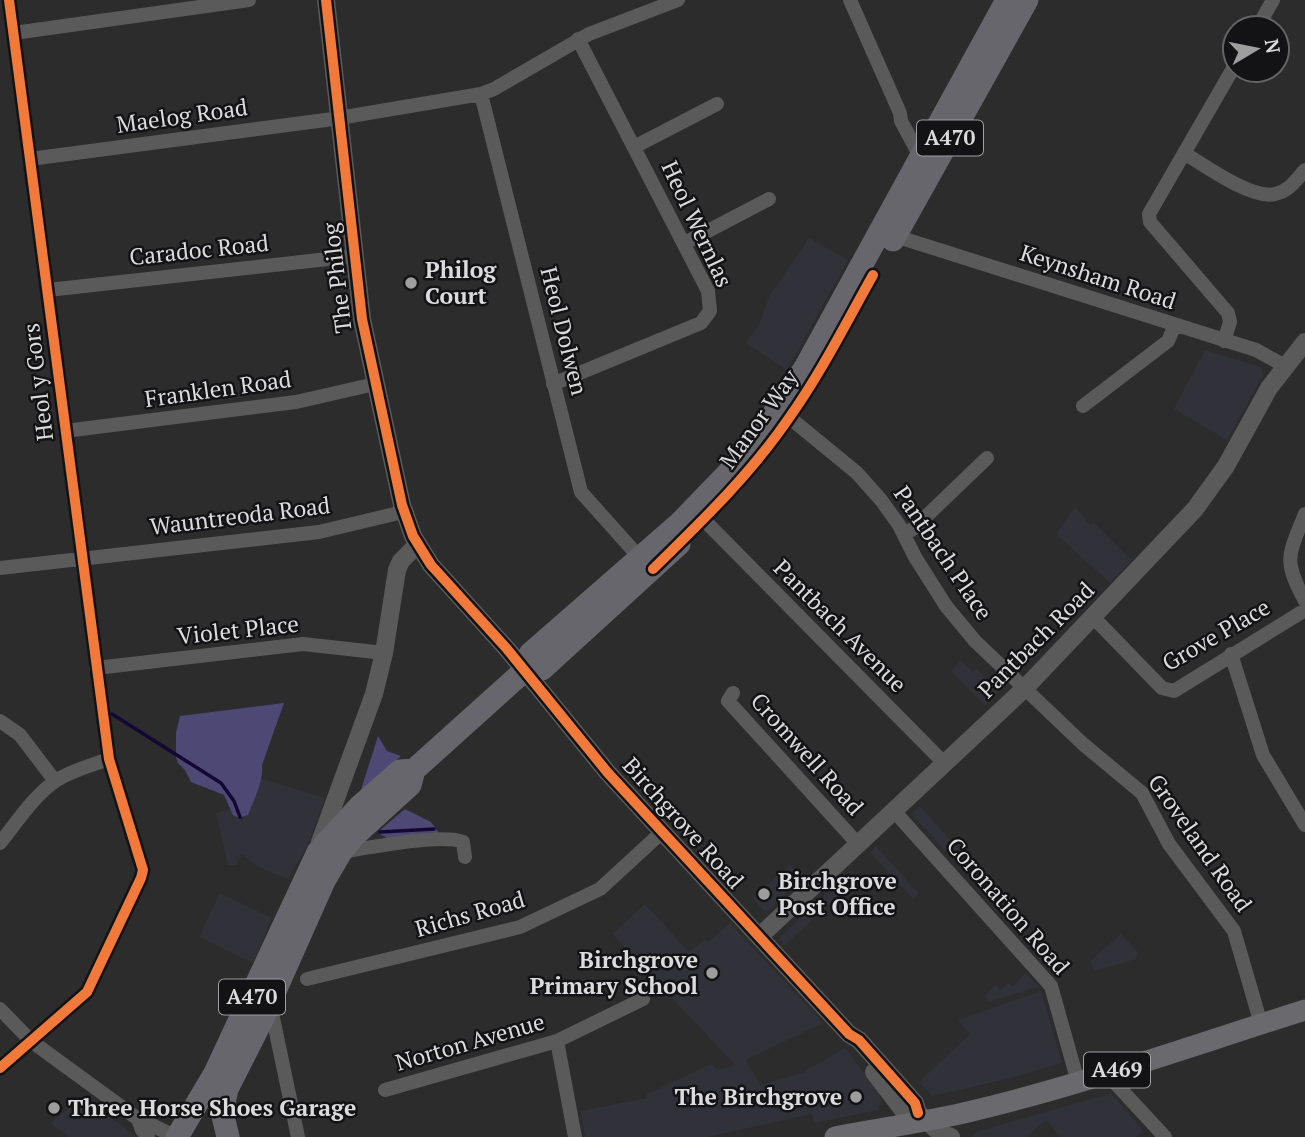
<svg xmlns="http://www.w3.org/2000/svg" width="1305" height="1137" viewBox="0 0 1305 1137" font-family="'PT Serif',serif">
  <rect width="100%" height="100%" fill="#2c2c2d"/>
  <!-- built -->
  <path fill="#313139" d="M 809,238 L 848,260 L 787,370 L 746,343 L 760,322 L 770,295 Z
    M 1205,350 L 1261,367 L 1264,374 L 1227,440 L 1174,409 Z
    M 1075,507 L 1090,525 L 1094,523 L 1128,557 L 1133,559 L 1110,583 L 1056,534 Z
    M 961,660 L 973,672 L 977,669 L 999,691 L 985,705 L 951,671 Z
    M 260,778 L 325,798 L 308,845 L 288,879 L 258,867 L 242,854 L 236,865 L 228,865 L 216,813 L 235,808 L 242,821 Z
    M 920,806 L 961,852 L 953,859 L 911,814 Z
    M 876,846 L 919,894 L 913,899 L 870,852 Z
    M 790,864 L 801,878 L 767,912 L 764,911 L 752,898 Z
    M 833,887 L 840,894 L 784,946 L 779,938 Z
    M 220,893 L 272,918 L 253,963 L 199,937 Z
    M 645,904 L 689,952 L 705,939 L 708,942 L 730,923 L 823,1023 L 746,1060 L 760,1085 L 802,1073 L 845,1048 L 878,1091 L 881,1101 L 878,1110 L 814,1123 L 812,1114 L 708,1137 L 585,1137 L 581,1111 L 647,1098 L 647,1094 L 711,1064 L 718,1070 L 735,1065 L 612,934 Z
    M 1121,934 L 1138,952 L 1136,959 L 1094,971 L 1090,961 Z
    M 1026,972 L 1038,986 L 1037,987 L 989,1002 L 984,996 L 996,985 L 1000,990 L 1009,983 L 1013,987 Z
    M 1041,991 L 1062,1063 L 1007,1079 L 932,1096 L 919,1082 L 970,1034 L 958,1020 Z
    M 1111,1093 L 1143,1130 L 1136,1137 L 1061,1137 L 1046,1120 L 1026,1137 L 972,1137 L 976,1132 Z
    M 85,1099 L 135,1135 L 138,1137 L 70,1137 L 50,1123 L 78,1101 Z"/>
  <!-- green -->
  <path fill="#4d4874" d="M 284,703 L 262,765 C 264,780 254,800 248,815 L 239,818 L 233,815 L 224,795 L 191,782 L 185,770 L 178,763 L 176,757 L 176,733 L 180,716 Z
    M 378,736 L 387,751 L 401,756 L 360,793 Z
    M 405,809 L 431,822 L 439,833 L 387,838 L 380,834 L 379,831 Z"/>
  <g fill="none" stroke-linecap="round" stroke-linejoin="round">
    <!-- stream -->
    <path stroke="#140734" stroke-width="3.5" d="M 112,714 L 221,783 L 234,801 L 240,817
      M 380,832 L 434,829"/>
    <!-- minor -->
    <path stroke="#5a5a5b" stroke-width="14" d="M 850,0 L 900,113 L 901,121 L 921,158
      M 1257,28 L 1273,0
      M 14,33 L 249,0
      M 481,94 L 581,492 L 640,558
      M 634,147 L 717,104
      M 1184,153 C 1204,165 1252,200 1275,194 C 1289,191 1296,180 1305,170
      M 30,159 L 333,119 L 481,94 L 494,89 L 589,34 L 678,0
      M 895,236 L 1256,350 L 1285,366
      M 685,243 L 769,199
      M 48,290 L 355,256
      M 1224,341 L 1230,322 L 1228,313 L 1150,222 L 1149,214 L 1235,65
      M 553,384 L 701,323 L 710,311 L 708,291 L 578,39
      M 1083,406 L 1168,341 L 1175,325
      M 790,418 L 857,473 L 881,500 L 899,525 L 915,557 L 946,606 L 975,641 L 1083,744 L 1142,793 L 1169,844 L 1234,931 L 1261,1024
      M 65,431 L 296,402 L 375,384
      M 1305,514 C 1288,556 1283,560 1305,601
      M 704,520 L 945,764
      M 904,535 L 914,528 L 987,458
      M 0,568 L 319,532 L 403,512
      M 1094,618 L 1162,688 L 1174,691 L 1305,610
      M 1231,654 L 1263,755 L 1305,825
      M 96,668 L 303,644 L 384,653
      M 733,693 L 728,701 L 858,844
      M 0,721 L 20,735 L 55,781
      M 894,811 L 1051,986 L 1078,1082
      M 0,843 C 17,822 34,795 57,780 C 73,770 92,765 109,759
      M 341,852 C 367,848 443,833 463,842 L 465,857
      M 307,979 L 520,927 L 600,889 L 662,832
      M 0,1009 L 31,1041 L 138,1119 C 152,1123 163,1133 177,1136
      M 273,1018 L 298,1137
      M 557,1041 L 575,1137
      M 0,1068 L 87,992 L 141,878 L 143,870 L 109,759 L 9,0
      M 1111,1072 L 1116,1084 L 1165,1137
      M 385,1090 L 557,1041 L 643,999
      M 138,1119 L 142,1130 L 148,1137"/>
    <!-- tertiary -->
    <path stroke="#5a5a5b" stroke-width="18" d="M 326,0 L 362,319 L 402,505 L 413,536 L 431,565 L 507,649 L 608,773 L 849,1034 L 859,1040 L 915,1103 L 918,1113
      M 319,850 L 320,842 L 374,694 L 384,653 L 397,570 L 401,561 L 417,545
      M 760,936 L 1025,688 L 1195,509 L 1226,466 L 1269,388 L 1305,342
      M 874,1072 L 903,1110 L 918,1113 L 939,1132 L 951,1137"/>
    <!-- primary -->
    <path stroke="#69696e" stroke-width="21" d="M 835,1137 C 881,1128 927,1122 972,1111 C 1085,1084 1194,1045 1305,1010"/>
    <!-- trunk -->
    <path stroke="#66666c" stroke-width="23" d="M 893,240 L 1027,0
      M 524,671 L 542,669 L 679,544
      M 177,1137 L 215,1073 L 318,852 L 359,807 L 400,771 L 414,770 L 524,671 L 530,654 L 680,523 L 733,468 L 756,440 L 805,368 L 1007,0
      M 228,1137 L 222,1112 L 227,1089 L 263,1018 L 324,881 L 341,852 L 354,836 L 410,785 L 414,770"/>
    <!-- cycleway casing -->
    <g stroke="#131315" stroke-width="15">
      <path id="cycleway" d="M 326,0 L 362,319 L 402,505 L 413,536 L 431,565 L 507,649 L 608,773 L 849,1034 L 859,1040 L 915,1103 L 918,1113
        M 653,569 C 702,521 750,475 789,418 C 821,373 846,323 873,275
        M 0,1068 L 87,992 L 141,878 L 143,870 L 109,759 L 9,0"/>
    </g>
    <!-- cycleway -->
    <use href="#cycleway" stroke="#f17a3a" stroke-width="10"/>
  </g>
  <!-- markers -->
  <g fill="#9e9e9f" stroke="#131315" stroke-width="2.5">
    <circle cx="411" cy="283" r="7"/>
    <circle cx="764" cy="894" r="7"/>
    <circle cx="712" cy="973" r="7"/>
    <circle cx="856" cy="1097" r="7"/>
    <circle cx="54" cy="1108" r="7"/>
  </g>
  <g text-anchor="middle" stroke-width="5" stroke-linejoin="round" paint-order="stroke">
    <!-- shield labels -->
    <g fill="#131315" stroke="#9f9fa1" stroke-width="2">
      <rect x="917" y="120.5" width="66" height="35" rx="5"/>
      <rect x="219" y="979.5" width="66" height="35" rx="5"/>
      <rect x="1084" y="1052.5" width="66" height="35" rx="5"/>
    </g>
    <g font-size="21" font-weight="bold" fill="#dbdbdd">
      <text x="950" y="145">A470</text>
      <text x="252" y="1004">A470</text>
      <text x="1117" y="1077">A469</text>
    </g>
    <!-- street labels -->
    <g font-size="23" fill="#dbdbdd" stroke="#131315">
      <text transform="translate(182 116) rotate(-8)" y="8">Maelog Road</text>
      <text transform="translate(697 224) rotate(65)" y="8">Heol Wernlas</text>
      <text transform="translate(199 250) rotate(-6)" y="8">Caradoc Road</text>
      <text transform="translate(1098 277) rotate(18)" y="8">Keynsham Road</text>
      <text transform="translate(337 278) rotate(-97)" y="8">The Philog</text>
      <text transform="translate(564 331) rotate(76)" y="8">Heol Dolwen</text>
      <text transform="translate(38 382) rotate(-97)" y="8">Heol y Gors</text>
      <text transform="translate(218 389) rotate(-8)" y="8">Franklen Road</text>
      <text transform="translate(759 419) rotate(-54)" y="8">Manor Way</text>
      <text transform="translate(240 516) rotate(-7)" y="8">Wauntreoda Road</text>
      <text transform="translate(943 553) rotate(56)" y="8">Pantbach Place</text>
      <text transform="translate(840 626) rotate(45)" y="8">Pantbach Avenue</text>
      <text transform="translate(238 630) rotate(-6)" y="8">Violet Place</text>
      <text transform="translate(1216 635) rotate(-30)" y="8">Grove Place</text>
      <text transform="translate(1036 640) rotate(-45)" y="8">Pantbach Road</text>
      <text transform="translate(807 754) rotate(48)" y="8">Cromwell Road</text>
      <text transform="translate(683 823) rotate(48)" y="8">Birchgrove Road</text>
      <text transform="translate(1200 843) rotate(55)" y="8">Groveland Road</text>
      <text transform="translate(1008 906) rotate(49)" y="8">Coronation Road</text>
      <text transform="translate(470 914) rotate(-16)" y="8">Richs Road</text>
      <text transform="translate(470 1042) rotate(-16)" y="8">Norton Avenue</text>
    </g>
    <!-- poi labels -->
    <g font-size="23" font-weight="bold" fill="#dbdbdd" stroke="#131315" text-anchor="start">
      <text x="425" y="278">Philog<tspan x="425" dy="26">Court</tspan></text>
      <text x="778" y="889">Birchgrove<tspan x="778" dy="26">Post Office</tspan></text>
      <text x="698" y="968" text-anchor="end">Birchgrove<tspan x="698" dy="26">Primary School</tspan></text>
      <text x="842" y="1105" text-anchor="end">The Birchgrove</text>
      <text x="68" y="1116">Three Horse Shoes Garage</text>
    </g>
  </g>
  <!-- north arrow -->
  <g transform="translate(1256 49) rotate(80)"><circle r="33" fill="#131315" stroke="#636365" stroke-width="2"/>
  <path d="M0-5L12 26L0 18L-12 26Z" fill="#9e9e9f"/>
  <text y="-10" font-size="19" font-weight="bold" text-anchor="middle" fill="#dbdbdd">N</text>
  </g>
</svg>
